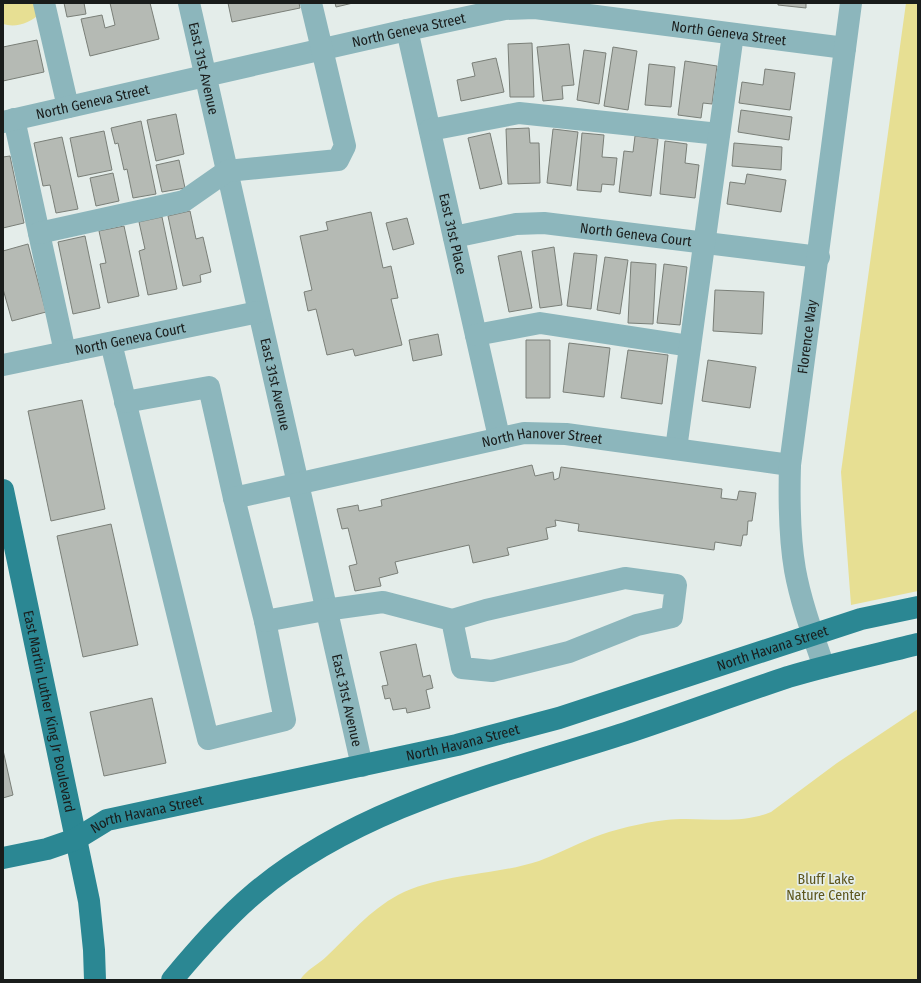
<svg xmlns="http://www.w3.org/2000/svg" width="921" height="983" viewBox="0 0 921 983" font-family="'Fira Sans Condensed',sans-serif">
  <rect width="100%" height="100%" fill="#e4edea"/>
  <!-- green -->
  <path fill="#e7df93" d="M 3,3 L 38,3 L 40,13 C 31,23 16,28 3,24 Z
    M 906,3 L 918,3 L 918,591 L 851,605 L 841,472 Z
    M 918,709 L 918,980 L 300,980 C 306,970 319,964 327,956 C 349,935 370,910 398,895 C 442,873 493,876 539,861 C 557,854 575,845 592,838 C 615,829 641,823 666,820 C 700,816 738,826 771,812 L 837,763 Z"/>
  <!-- building -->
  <path fill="#b5bab4" stroke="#7a7f78" d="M 64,3 L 84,3 L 86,14 L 67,17 Z
    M 110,3 L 150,3 L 159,39 L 90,56 L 81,19 L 102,15 L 105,28 L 115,25 Z
    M 228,3 L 299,3 L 300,8 L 232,22 Z
    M 335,3 L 353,3 L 336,7 Z
    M 778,3 L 806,3 L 806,8 L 778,5 Z
    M 37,40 L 44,72 L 3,81 L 3,47 Z
    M 532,43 L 534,97 L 510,97 L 508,44 Z
    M 569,44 L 574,85 L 562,86 L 563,99 L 543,101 L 537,47 Z
    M 613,47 L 637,51 L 628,110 L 604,106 Z
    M 584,50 L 606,53 L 599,104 L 577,100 Z
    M 496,58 L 504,92 L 461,101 L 457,80 L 475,76 L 472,63 Z
    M 685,61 L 717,66 L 712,104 L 703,103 L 701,118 L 678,115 Z
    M 649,64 L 675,67 L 671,107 L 645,105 Z
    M 765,69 L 795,73 L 790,110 L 739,103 L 742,82 L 763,85 Z
    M 741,110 L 792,117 L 789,140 L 738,132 Z
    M 176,114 L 184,154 L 156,161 L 147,120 Z
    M 141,121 L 156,194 L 133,198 L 127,169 L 124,170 L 118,143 L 115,144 L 111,128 Z
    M 529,128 L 530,143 L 539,143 L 540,183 L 508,184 L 506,129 Z
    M 553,129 L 578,132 L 571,186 L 547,183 Z
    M 104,131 L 112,170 L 78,177 L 70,138 Z
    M 490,133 L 502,184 L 480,189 L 468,138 Z
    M 582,133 L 604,135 L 602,157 L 617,158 L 614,185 L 602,184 L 601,192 L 577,190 Z
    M 635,136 L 658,139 L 651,196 L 619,192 L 624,151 L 633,152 Z
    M 62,137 L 78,209 L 56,213 L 50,185 L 43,186 L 34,143 Z
    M 665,141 L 687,144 L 685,163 L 699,165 L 695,198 L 660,194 Z
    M 734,143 L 782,147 L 781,170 L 732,166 Z
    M 10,156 L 24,223 L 3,228 L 3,157 Z
    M 179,160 L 185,188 L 162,192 L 156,165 Z
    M 113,173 L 119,201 L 96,206 L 90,178 Z
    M 747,174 L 786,180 L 781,212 L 727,204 L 730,182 L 745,184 Z
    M 190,211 L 196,239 L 203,237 L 211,272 L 200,275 L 201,282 L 183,286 L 168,216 Z
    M 371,212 L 383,268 L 391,266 L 398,298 L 391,299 L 402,345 L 355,356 L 353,349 L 327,355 L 316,309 L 308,311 L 304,292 L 312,290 L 300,236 L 328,230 L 326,222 Z
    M 162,217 L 177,289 L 148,295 L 139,251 L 145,249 L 139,222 Z
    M 407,218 L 414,244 L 393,250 L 386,223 Z
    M 124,226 L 139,296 L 108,303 L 100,264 L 106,263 L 99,231 Z
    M 85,236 L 100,308 L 73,314 L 58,242 Z
    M 28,244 L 46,312 L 12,321 L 3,289 L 3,251 Z
    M 554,247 L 562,305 L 540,308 L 532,251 Z
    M 521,251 L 532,308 L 509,312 L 498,256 Z
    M 574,253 L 597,255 L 591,309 L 567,306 Z
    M 605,257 L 628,260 L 620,314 L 597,310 Z
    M 631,262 L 656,264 L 653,324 L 628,323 Z
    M 664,264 L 687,267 L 680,325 L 657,323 Z
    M 715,290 L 764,292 L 762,334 L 713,331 Z
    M 438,334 L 442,355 L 413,361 L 409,340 Z
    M 526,340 L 550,340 L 550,398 L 526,398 Z
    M 569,343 L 610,348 L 604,397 L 563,392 Z
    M 628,350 L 668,355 L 662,404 L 621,398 Z
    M 708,360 L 756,367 L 750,408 L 702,401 Z
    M 82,400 L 105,509 L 51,521 L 28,411 Z
    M 532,465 L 535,476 L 553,472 L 554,480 L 559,478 L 561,467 L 722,489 L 721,498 L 737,500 L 739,491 L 756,493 L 752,521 L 748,521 L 747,535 L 743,535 L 741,546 L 715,542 L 714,550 L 578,531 L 579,524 L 555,520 L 556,526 L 546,528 L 548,539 L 507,548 L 509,555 L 473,563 L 469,545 L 395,562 L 398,573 L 379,578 L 381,586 L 355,591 L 349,566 L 357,564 L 348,528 L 342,529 L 337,509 L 358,505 L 359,511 L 382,506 L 381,500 Z
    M 111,524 L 138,645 L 83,657 L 57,536 Z
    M 416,644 L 423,677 L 430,675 L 433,688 L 426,690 L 430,708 L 407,713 L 406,708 L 393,710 L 390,698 L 385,699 L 382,686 L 388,685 L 380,652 Z
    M 152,698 L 166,763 L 104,776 L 90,712 Z
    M 3,750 L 13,795 L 3,798 Z"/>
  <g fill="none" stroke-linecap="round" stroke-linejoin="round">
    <!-- minor -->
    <g stroke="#8cb6bc" stroke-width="22">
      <path d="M 44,3 L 68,107"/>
      <path id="s1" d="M 189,3 L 362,766"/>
      <path id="s2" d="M 407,30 L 499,437"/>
      <path d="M 14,119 L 65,352"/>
      <path id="s3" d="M 3,122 L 407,30 L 505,9 L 535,8 L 845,48"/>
      <path d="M 430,130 L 519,113 L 719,134"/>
      <path d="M 39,233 L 184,201 L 227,171 L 338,160 L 345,146 L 311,3"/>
      <path id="s4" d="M 454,237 L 516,224 L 544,223 L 819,257"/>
      <path d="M 476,335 L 540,323 L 690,346"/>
      <path d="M 111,343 L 208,739 L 285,720 L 265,621"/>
      <path id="s5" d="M 3,365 L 258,312"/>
      <path d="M 125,402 L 209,387 L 234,498"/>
      <path d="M 676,449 L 733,34"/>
      <path id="s6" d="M 452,620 L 462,668 L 492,671 L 569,652 L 637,625 L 672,617 L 676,585 L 625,578 L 486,610 L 452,620 L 383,602 L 325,610 L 265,621 L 234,498 L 524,433 L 566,434 L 790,465"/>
      <path id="s7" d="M 824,667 C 813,635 801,603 795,570 C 789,535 789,500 790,465 L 851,3"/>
    </g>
    <!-- major -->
    <g stroke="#2b8793" stroke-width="22">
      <path id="s8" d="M 3,490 L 89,901 L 94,950 L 95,980"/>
      <path id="s9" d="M 3,858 L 47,849 L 76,839 L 107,820 L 457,745 L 559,718 L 861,619 L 918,607"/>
      <path d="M 172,980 C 198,949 225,918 256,892 C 360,805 499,774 626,733 C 680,715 734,695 788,677 C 831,664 875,655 918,644"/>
    </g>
  </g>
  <g text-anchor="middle" stroke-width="3.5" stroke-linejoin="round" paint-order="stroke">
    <!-- street labels -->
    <g font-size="14" fill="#191c1b" stroke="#e4edea">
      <text dy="5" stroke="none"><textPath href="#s3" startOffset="416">North Geneva Street</textPath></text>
      <text dy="5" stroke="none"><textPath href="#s3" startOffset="740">North Geneva Street</textPath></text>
      <text dy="5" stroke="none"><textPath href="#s1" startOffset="67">East 31st Avenue</textPath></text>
      <text dy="5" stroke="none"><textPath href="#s3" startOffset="92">North Geneva Street</textPath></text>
      <text dy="5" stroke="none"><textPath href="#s2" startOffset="209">East 31st Place</textPath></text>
      <text dy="5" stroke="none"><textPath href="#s4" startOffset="184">North Geneva Court</textPath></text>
      <text dy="5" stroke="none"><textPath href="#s7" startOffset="336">Florence Way</textPath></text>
      <text dy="5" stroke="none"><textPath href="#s5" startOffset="130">North Geneva Court</textPath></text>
      <text dy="5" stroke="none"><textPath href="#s1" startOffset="391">East 31st Avenue</textPath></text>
      <text dy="5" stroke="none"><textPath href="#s6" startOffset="1162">North Hanover Street</textPath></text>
      <text dy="5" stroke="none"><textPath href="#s9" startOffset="800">North Havana Street</textPath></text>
      <text dy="5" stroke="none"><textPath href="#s1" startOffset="715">East 31st Avenue</textPath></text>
      <text dy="5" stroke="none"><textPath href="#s8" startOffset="226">East Martin Luther King Jr Boulevard</textPath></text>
      <text dy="5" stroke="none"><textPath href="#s9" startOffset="476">North Havana Street</textPath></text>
      <text dy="5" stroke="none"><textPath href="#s9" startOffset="152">North Havana Street</textPath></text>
    </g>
    <!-- park labels -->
    <g font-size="14" fill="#5d561c" stroke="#e4edea">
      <text x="826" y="884">Bluff Lake<tspan x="826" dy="16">Nature Center</tspan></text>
    </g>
  </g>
  <!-- border -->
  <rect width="921" height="983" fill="none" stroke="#191c1b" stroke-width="8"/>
</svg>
